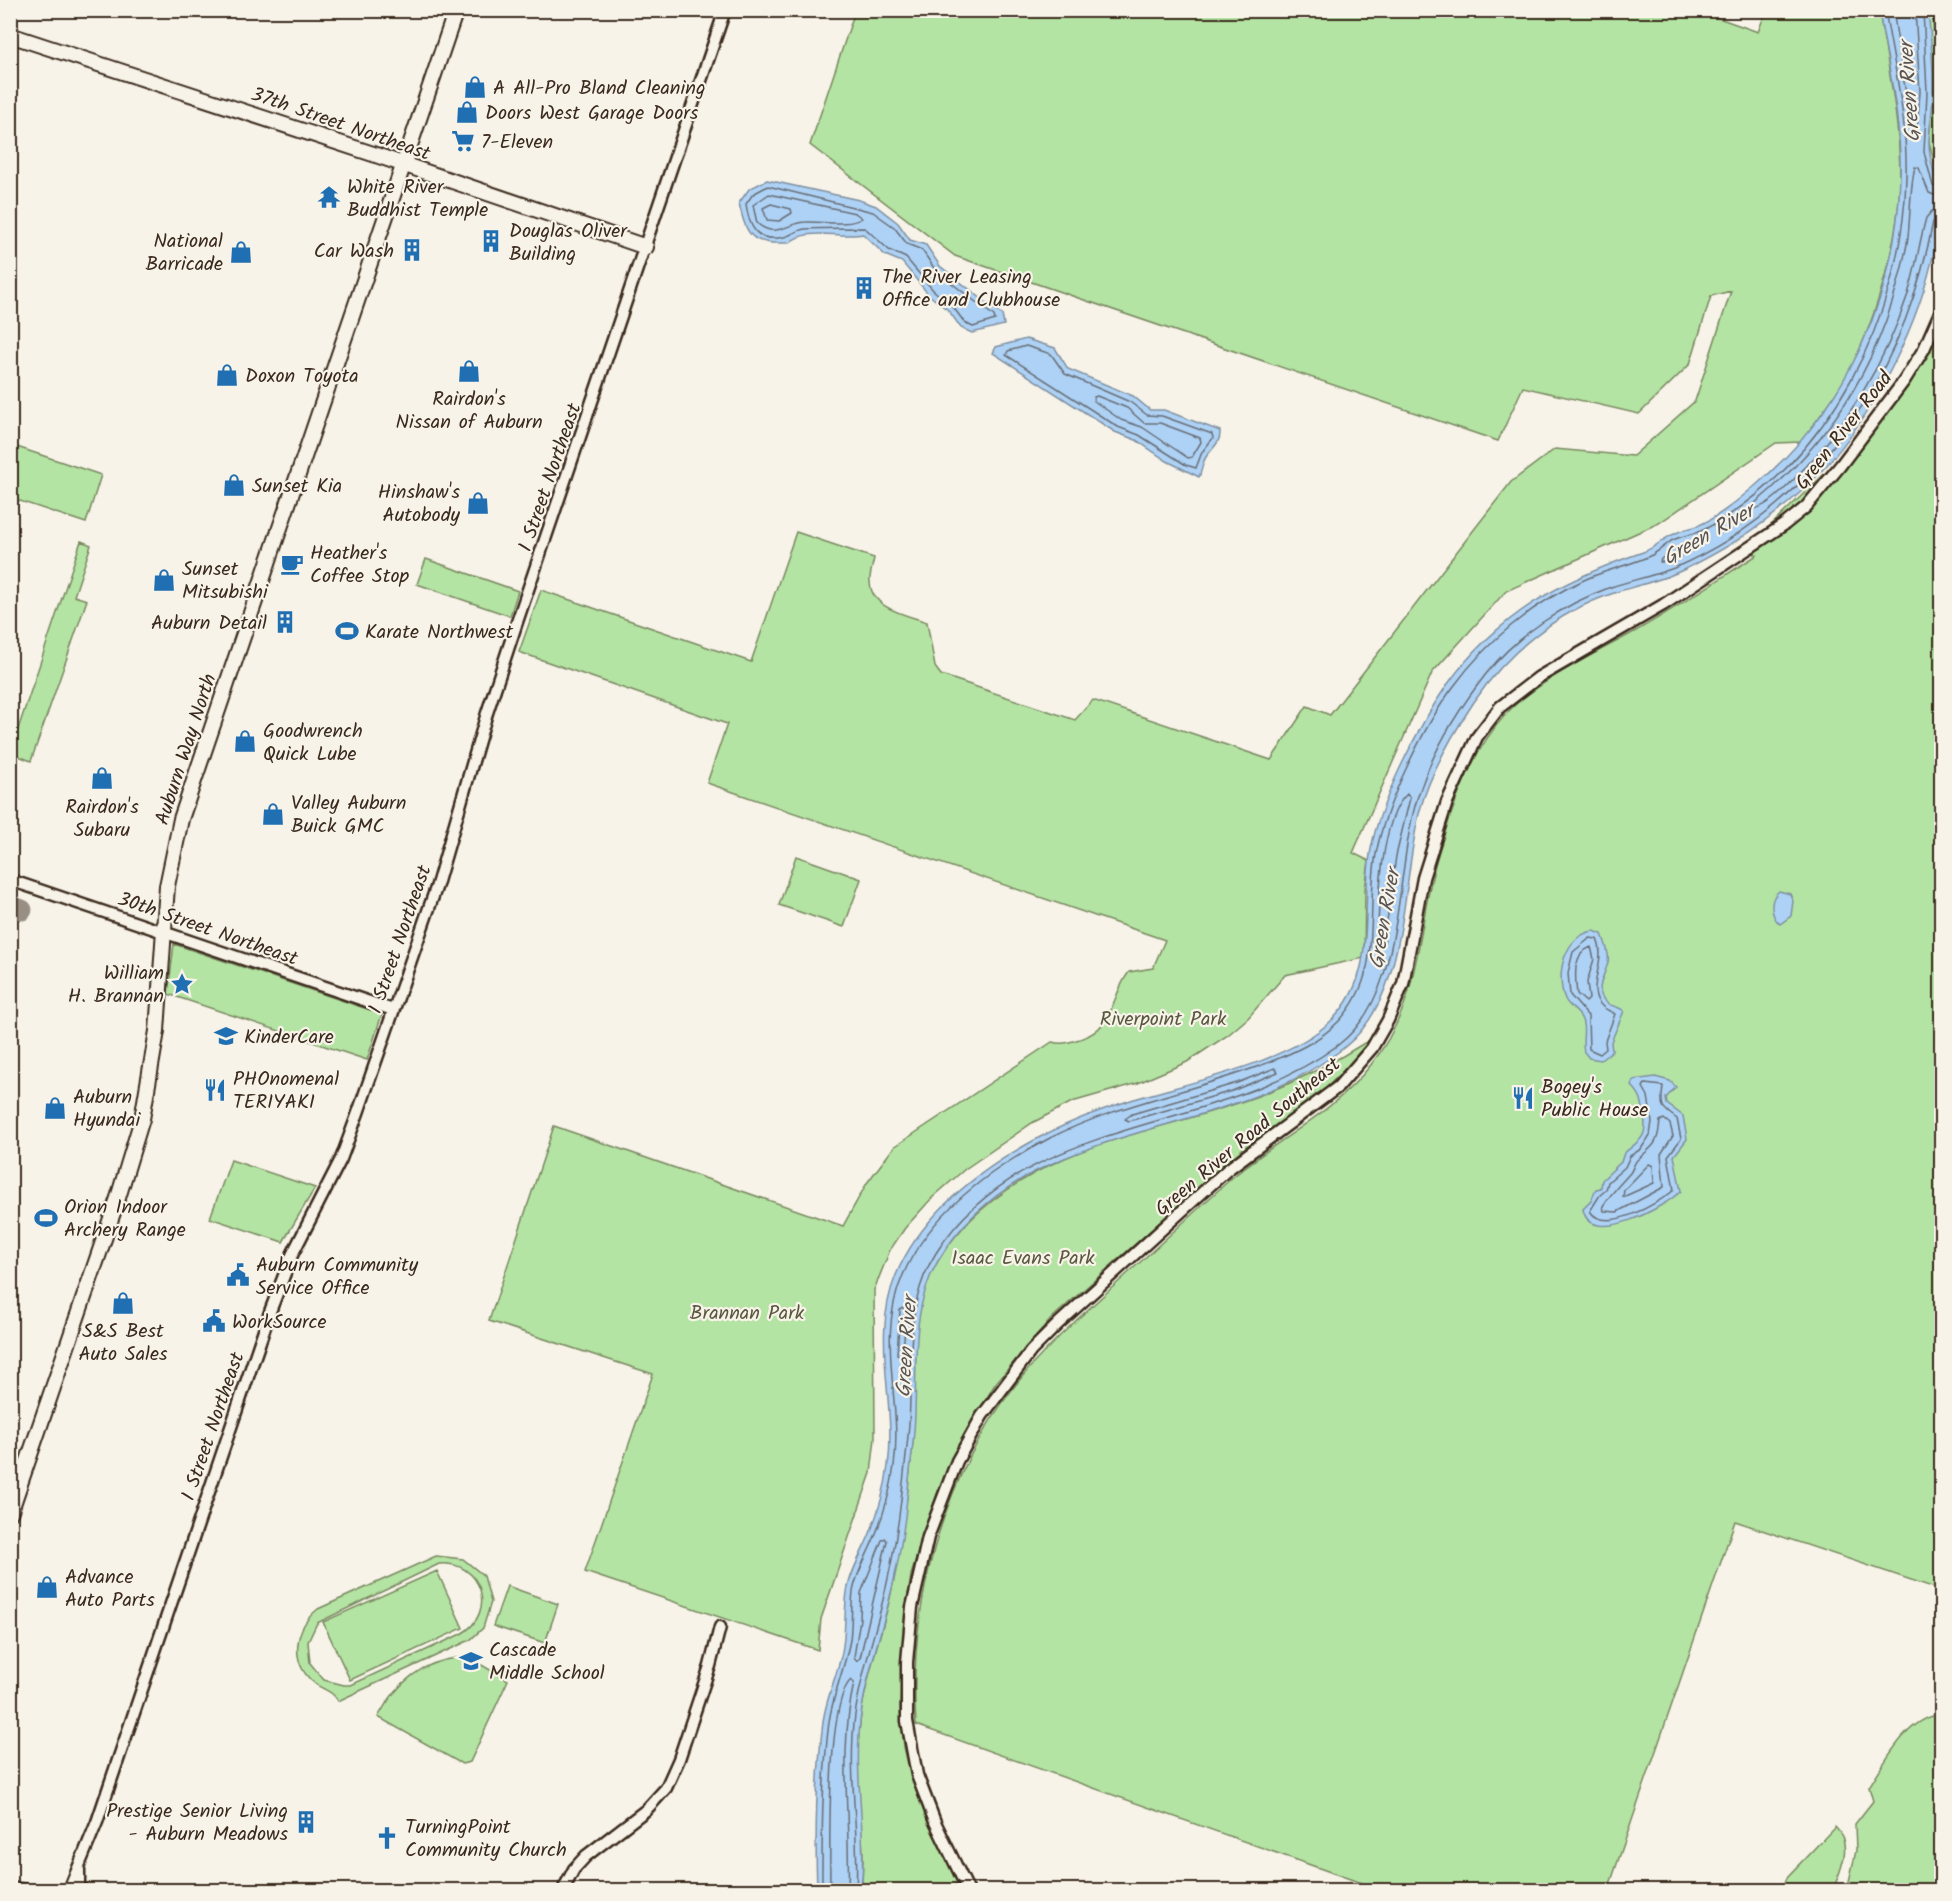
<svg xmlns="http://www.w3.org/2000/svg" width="1952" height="1901" viewBox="0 0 1952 1901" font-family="Kalam,sans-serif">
  <rect width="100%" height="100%" fill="#f7f3e8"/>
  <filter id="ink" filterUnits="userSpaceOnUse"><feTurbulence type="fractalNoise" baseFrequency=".0167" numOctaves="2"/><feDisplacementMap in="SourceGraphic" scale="12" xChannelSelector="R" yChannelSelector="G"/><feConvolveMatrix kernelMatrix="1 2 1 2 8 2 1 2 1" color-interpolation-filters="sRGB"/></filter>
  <g filter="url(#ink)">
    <!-- green -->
    <path fill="#b4e4a3" stroke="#788760" stroke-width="1.5" fill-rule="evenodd" d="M 1696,10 L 1758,32 L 1766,11 L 1879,11 C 1888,66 1900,121 1900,178 C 1900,238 1874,330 1843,382 C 1831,403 1815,422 1801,442 L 1776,443 L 1659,523 L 1506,591 L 1432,673 L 1353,853 L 1369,861 L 1365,889 L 1364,958 L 1285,975 L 1248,1018 L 1228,1035 L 1187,1062 L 1138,1083 L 1072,1102 L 1032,1123 L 965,1169 L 932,1198 L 905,1228 L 890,1250 L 874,1290 L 875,1438 L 871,1473 L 821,1619 L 818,1650 L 585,1572 L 653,1374 L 489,1321 L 554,1126 L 843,1226 L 867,1183 L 894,1147 L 1052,1042 C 1063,1045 1069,1042 1080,1039 C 1115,1028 1110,997 1129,972 L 1153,968 L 1165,940 L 707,783 L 727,724 L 519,652 L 541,590 L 751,662 L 796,532 L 874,558 C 873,565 869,575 870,582 C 871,609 907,615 927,622 L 935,667 L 941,675 L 1075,720 L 1093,700 L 1271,760 L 1307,706 L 1330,715 L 1511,482 L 1555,449 L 1633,456 L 1695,401 L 1731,291 L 1711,296 L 1690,364 L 1639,414 L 1523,387 L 1498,441 L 955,256 L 810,145 L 855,11 Z
      M 1928,11 L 1941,11 L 1941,189 L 1929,142 L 1933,93 Z
      M 1941,330 L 1941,1590 L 1735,1521 L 1608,1890 L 1381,1890 L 916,1725 C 908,1607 941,1481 1014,1387 C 1046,1345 1088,1310 1127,1274 C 1163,1242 1198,1208 1234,1176 C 1279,1138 1333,1113 1370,1066 C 1423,1000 1415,934 1437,858 C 1452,808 1470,753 1506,714 C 1535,682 1595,654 1634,632 C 1676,608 1716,581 1757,555 L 1745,550 L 1864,436 Z
      M 11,445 L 101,475 L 86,523 L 11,498 Z
      M 81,541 L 91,545 L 74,596 L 87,600 L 31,761 L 11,753 L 11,750 Z
      M 426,559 L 518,591 L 510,616 L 417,584 Z
      M 796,856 L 861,879 L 844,927 L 779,905 Z
      M 174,944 L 382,1014 L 367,1060 L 168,994 Z
      M 1371,1039 L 1352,1062 L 1323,1091 L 1241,1150 L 1052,1318 L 995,1384 L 956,1450 L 937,1494 L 911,1575 L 904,1627 L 900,1709 L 904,1747 L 910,1773 L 960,1890 L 861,1890 C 866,1856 860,1823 858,1788 C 856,1764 858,1738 861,1714 C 867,1675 881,1636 890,1598 C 901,1549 907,1501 912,1451 C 917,1404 909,1322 927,1282 C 948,1234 988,1199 1033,1174 C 1096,1138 1169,1127 1238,1103 C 1284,1088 1330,1065 1371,1039 Z
      M 231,1160 L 315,1188 L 283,1242 L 210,1218 Z
      M 436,1556 L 463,1559 L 484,1576 L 491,1602 L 483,1628 L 470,1640 L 338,1701 C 332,1690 322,1690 313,1682 C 289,1661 295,1627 318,1609 ZM 439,1564 C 482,1560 498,1613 461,1634 L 351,1685 L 344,1685 L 324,1680 L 310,1663 L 308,1642 L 317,1623 Z
      M 437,1571 L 463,1628 L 350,1680 L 323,1622 Z
      M 507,1586 L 558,1604 L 545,1643 L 493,1626 Z
      M 456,1658 L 478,1663 L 508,1680 L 470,1762 L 462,1764 L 378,1717 C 395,1686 420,1662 456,1658 Z
      M 1941,1714 L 1941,1880 L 1933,1890 L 1847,1890 L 1856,1851 L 1855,1824 L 1873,1801 L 1869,1787 C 1887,1759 1906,1719 1941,1714 Z
      M 1835,1827 C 1854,1844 1840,1871 1833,1890 L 1781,1890 L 1788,1876 Z"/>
    <!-- water -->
    <path fill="#add2f6" stroke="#7f8fa0" stroke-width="1.5" d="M 1879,11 L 1928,11 C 1931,38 1934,67 1933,95 C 1933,111 1929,127 1929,143 C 1929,168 1943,188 1940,214 C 1930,310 1873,424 1803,490 C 1768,522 1725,550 1683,570 C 1661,581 1637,585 1614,593 C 1557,612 1507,652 1474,702 C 1452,735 1431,771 1420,810 C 1401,883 1409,994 1346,1046 C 1225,1145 1024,1114 938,1261 C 911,1307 917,1362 915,1414 C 914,1442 910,1470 907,1498 C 904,1534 897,1570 888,1605 C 878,1643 865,1682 860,1722 C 854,1779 867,1834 861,1890 L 817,1890 C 815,1834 816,1778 823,1722 C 826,1698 837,1676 842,1652 C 846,1632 844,1612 847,1592 C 850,1573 861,1554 869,1536 C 878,1513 885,1490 888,1466 C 897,1402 870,1338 896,1275 C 921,1216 977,1172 1031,1142 C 1063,1124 1097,1111 1131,1100 C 1190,1082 1288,1063 1332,1020 C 1380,972 1359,909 1371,849 C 1380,801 1419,725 1447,685 C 1498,614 1562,580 1643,552 C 1655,548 1662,539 1674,534 C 1681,530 1689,529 1697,526 C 1719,517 1738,500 1756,485 C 1846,409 1897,296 1900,178 C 1902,122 1888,65 1879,11 Z
      M 767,180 L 859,200 L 876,206 L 898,223 L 910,240 L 926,245 L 940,266 L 1002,315 L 1004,325 L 972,333 L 961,328 L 949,311 L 929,295 L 902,262 L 885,255 L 863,234 C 840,239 807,226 789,243 C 752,244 747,239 739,203 L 749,189 Z
      M 1026,339 L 1055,348 L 1068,369 L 1133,396 L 1150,410 L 1164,410 L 1220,431 C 1221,443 1212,448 1206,457 C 1202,463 1202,471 1199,477 L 1167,461 L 1136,440 L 1115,432 L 993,353 L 996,347 Z
      M 1779,891 L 1790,894 L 1793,901 L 1791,916 L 1780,924 C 1770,916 1769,899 1779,891 Z
      M 1594,931 L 1602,934 C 1605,942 1610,954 1608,962 C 1606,974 1592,991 1607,1003 C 1612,1007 1619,1006 1624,1011 L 1611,1042 L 1612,1051 L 1601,1060 L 1589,1058 L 1584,1052 C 1581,1041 1586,1030 1582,1020 C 1579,1011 1569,1008 1565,999 C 1555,975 1564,935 1594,931 Z
      M 1655,1077 L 1670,1081 L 1676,1087 L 1666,1098 L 1667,1104 L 1683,1116 L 1687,1139 L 1674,1156 L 1681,1191 C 1666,1206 1590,1249 1583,1209 L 1591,1201 L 1596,1189 L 1601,1188 L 1602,1180 L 1621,1162 L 1624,1153 C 1640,1140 1648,1138 1644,1116 C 1642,1102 1642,1096 1632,1086 L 1634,1080 Z"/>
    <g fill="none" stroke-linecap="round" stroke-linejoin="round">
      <!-- shore -->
      <path stroke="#696d74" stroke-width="1.5" d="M 1893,10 L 1911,127 L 1914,130 L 1917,127 L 1920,92 L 1915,10
        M 1923,10 L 1927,92 L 1924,152 L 1933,186 L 1942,190
        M 768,186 L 873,212 L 894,227 L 907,244 L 922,250 L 936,271 L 994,316 L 995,320 L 973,327 L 965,323 L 953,307 L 933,290 L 906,258 L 889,250 L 865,228 C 846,228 824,228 805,229 C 796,230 791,236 784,237 C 756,243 749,227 746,204 L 753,194 Z
        M 769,194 L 855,213 L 862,218 C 849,227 822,221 806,222 C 792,222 783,232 770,230 C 765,229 761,227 757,223 L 753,205 Z
        M 1942,198 L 1929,193 L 1919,168 L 1915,167 C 1909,191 1911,219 1907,244 C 1886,352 1838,435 1754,504 L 1754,509 C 1769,506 1787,487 1797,476 C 1847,426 1886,361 1908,294 C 1916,269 1919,243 1926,218 L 1932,211 L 1942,209
        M 771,204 L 791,209 L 792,213 L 779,221 L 767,220 L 763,208 Z
        M 1026,346 L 1051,354 L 1065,374 L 1130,402 L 1147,415 L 1162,416 L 1212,434 L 1213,438 L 1202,452 L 1196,468 L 1186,465 L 1139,435 L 1118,427 L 1006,355 L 1008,351 Z
        M 1097,396 L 1127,408 L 1144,423 L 1160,423 L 1200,438 L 1201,442 L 1192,457 L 1188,458 L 1142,427 L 1121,420 L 1094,401 L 1094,397 Z
        M 1695,542 L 1698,544 L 1697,547 L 1668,562 L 1660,562 L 1661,559 L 1677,547 Z
        M 1407,794 L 1410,798 L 1396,856 L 1384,943 L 1381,945 L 1378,943 C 1378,908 1380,818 1407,794 Z
        M 1590,938 L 1597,939 C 1608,963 1583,990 1603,1007 C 1606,1010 1611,1011 1615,1014 L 1605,1041 L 1606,1049 L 1600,1054 L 1589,1049 L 1588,1016 L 1570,995 L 1568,973 L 1573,952 Z
        M 1591,947 L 1594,959 L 1587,982 L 1589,999 L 1586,1002 L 1577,994 C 1575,977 1572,954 1591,947 Z
        M 1275,1068 L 1278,1072 L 1232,1091 L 1129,1121 L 1125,1119 L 1132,1114 L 1237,1083 Z
        M 1645,1084 L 1663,1086 C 1661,1106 1659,1106 1677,1119 L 1681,1139 L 1668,1156 L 1674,1190 C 1659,1203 1605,1235 1590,1211 L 1600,1195 L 1606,1190 L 1608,1182 L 1625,1167 L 1630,1156 L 1641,1149 L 1650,1135 L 1652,1122 L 1648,1096 L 1643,1087 Z
        M 1664,1119 L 1670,1124 L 1673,1136 L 1661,1154 L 1664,1187 L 1617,1212 L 1604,1211 L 1603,1206 C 1611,1193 1620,1184 1630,1173 C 1633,1169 1634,1163 1637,1160 C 1654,1145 1658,1145 1660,1121 Z
        M 1649,1164 L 1653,1166 L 1654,1183 L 1623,1197 L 1624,1190 Z
        M 903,1308 L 906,1311 L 903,1354 L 900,1357 L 897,1354 L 900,1310 Z
        M 885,1538 L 887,1541 L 860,1658 L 857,1661 L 854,1657 L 860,1619 L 861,1593 L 882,1540 Z
        M 822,1890 C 822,1834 822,1778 829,1722 C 833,1694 845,1668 850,1640 C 852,1624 851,1608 853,1592 C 856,1573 868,1554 875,1536 C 884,1513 891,1490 894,1466 C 903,1402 875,1338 903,1275 C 930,1213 992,1168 1050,1138 C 1119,1103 1196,1091 1267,1063 C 1293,1053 1320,1041 1339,1021 C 1386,971 1364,910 1377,849 C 1387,801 1425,724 1454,686 C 1487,641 1533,603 1584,580 C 1605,570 1631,565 1652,555 C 1654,554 1669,543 1671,541 C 1682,535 1694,535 1705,529 C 1829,464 1903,314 1906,178 C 1908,122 1894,65 1885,10
        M 830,1890 C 830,1853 826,1702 851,1680 L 854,1683 C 838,1753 851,1821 848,1890
        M 856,1890 C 860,1832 847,1774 855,1715 C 860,1679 872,1643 881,1608 C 890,1573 897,1536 901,1500 C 904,1475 907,1449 909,1424 C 913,1365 903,1304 936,1253 C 1024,1113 1216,1136 1338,1045 C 1406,994 1394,874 1417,799 C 1431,755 1457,711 1486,674 C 1517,635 1564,604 1611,587 C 1632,580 1653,576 1674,568 C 1819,505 1904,373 1933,222 L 1942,217"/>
      <!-- taxiway -->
      <path stroke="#998e83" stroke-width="21" d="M 10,906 L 22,910"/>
      <!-- minor casing -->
      <g stroke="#3b2a1e" stroke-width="15">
        <path id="minor" d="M 1939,10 L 1942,39
          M 10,880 L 393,1010
          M 10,1888 L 26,1890
          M 69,1890 L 97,1822 L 271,1309 L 292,1255 L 341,1159 L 358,1113 L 437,885 L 487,713 L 517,622 L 725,10
          M 79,1890 L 79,1870
          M 563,1890 L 574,1869 L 586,1856 L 646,1810 L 666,1788 L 679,1759 L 710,1666 L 720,1627
          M 968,1890 L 935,1822 L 917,1775 L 907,1721 L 907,1662 L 912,1607 L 928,1537 L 957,1461 L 982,1416 L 1031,1351 L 1059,1323 L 1227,1170 L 1338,1087 L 1372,1048 L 1388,1020 L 1403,984 L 1423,878 L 1447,802 L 1477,737 L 1500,707 L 1539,677 L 1663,605 L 1785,524 L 1806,507 L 1840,466 L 1904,381 L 1924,349 L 1942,308"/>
      </g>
      <!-- major casing -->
      <g stroke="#3b2a1e" stroke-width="18">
        <path id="major" d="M 10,35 L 373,154 L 646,247
          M 10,1513 L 118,1198 L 142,1119 L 157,1031 L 167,886 L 181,819 L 456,10"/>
      </g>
      <!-- minor -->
      <use href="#minor" stroke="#f7f3e8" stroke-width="10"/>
      <!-- major -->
      <use href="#major" stroke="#f7f3e8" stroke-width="14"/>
    </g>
  </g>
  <!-- icons -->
  <defs>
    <g id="shop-bare" transform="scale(1.8)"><path d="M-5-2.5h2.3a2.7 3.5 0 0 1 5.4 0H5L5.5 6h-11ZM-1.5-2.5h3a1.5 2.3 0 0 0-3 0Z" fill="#1f6fb2" stroke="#f7f3e8" stroke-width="2.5" paint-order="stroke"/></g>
    <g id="supermarket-bare" transform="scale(1.8)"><path d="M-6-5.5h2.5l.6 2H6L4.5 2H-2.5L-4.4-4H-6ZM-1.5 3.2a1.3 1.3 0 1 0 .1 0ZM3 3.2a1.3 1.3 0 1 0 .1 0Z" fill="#1f6fb2" stroke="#f7f3e8" stroke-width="2.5" paint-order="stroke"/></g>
    <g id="temple-bare" transform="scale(1.8)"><path d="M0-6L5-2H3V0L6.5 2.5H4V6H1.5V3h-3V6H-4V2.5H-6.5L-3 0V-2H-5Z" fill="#1f6fb2" stroke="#f7f3e8" stroke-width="2.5" paint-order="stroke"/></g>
    <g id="building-bare" transform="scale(1.8)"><path d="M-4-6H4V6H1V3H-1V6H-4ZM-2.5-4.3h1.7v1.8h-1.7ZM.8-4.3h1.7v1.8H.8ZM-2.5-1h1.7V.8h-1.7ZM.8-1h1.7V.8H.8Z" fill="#1f6fb2" stroke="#f7f3e8" stroke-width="2.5" paint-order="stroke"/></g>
    <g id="cafe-bare" transform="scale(1.8)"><path d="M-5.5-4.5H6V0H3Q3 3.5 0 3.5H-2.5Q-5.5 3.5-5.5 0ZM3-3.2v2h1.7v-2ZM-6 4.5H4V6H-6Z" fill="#1f6fb2" stroke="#f7f3e8" stroke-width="2.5" paint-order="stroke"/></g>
    <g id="stadium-bare" transform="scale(1.8)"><path d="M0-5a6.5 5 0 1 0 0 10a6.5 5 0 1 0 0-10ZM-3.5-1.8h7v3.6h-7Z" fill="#1f6fb2" stroke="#f7f3e8" stroke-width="2.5" paint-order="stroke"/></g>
    <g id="sight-bare" transform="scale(1.8)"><path d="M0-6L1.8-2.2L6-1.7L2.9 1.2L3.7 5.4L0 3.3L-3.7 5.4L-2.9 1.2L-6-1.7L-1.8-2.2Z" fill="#1f6fb2" stroke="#f7f3e8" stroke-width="2.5" paint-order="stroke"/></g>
    <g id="school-bare" transform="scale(1.8)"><path d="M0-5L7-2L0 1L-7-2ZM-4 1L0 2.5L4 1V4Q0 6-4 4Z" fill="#1f6fb2" stroke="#f7f3e8" stroke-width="2.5" paint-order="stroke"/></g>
    <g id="restaurant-bare" transform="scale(1.8)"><path d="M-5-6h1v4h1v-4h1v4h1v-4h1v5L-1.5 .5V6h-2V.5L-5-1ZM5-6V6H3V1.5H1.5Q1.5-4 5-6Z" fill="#1f6fb2" stroke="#f7f3e8" stroke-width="2.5" paint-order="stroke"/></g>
    <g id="civic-bare" transform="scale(1.8)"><path d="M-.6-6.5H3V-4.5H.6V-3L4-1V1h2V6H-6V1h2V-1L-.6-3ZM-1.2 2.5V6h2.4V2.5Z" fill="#1f6fb2" stroke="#f7f3e8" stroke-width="2.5" paint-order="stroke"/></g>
    <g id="church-bare" transform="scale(1.8)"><path d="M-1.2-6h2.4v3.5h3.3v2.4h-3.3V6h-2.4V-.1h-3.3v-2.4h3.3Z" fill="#1f6fb2" stroke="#f7f3e8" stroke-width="2.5" paint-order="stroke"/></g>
  </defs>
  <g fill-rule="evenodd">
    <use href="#shop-bare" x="475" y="87"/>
    <use href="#shop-bare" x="467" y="112"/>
    <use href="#supermarket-bare" x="463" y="141"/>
    <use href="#temple-bare" x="329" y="197"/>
    <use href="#building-bare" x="491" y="241"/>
    <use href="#building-bare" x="412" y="250"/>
    <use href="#shop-bare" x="241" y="252"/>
    <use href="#building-bare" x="864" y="288"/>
    <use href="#shop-bare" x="469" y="371"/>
    <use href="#shop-bare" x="227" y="375"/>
    <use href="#shop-bare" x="234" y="485"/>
    <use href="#shop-bare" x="478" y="503"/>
    <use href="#cafe-bare" x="292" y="564"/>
    <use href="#shop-bare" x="164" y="580"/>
    <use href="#building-bare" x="285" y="622"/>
    <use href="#stadium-bare" x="347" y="631"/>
    <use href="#shop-bare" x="245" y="741"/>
    <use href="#shop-bare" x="102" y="778"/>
    <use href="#shop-bare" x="273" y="814"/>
    <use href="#sight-bare" x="182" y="984"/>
    <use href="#school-bare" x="226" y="1036"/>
    <use href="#restaurant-bare" x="215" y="1090"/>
    <use href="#restaurant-bare" x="1523" y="1098"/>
    <use href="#shop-bare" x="55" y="1108"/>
    <use href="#stadium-bare" x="46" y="1218"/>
    <use href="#civic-bare" x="238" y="1275"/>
    <use href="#shop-bare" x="123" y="1303"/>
    <use href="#civic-bare" x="214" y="1321"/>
    <use href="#shop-bare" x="47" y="1587"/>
    <use href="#school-bare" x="471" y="1661"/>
    <use href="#building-bare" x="306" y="1822"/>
    <use href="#church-bare" x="387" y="1838"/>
  </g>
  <g text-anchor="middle" stroke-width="4.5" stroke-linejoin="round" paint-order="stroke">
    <!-- poi labels -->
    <g font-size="20" fill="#3b2a1e" stroke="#f7f3e8" text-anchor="start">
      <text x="493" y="94">A All-Pro Bland Cleaning</text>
      <text x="485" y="119">Doors West Garage Doors</text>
      <text x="481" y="148">7-Eleven</text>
      <text x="347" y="193">White River<tspan x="347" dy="23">Buddhist Temple</tspan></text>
      <text x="509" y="237">Douglas Oliver<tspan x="509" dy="23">Building</tspan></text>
      <text x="223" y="247" text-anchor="end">National<tspan x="223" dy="23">Barricade</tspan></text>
      <text x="394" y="257" text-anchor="end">Car Wash</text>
      <text x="882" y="283">The River Leasing<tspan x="882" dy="23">Office and Clubhouse</tspan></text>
      <text x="245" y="382">Doxon Toyota</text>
      <text x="469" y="405" text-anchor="middle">Rairdon's<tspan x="469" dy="23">Nissan of Auburn</tspan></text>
      <text x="252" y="492">Sunset Kia</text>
      <text x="460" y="498" text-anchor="end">Hinshaw's<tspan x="460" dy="23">Autobody</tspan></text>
      <text x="310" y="559">Heather's<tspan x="310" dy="23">Coffee Stop</tspan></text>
      <text x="182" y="575">Sunset<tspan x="182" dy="23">Mitsubishi</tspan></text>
      <text x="267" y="629" text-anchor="end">Auburn Detail</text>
      <text x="365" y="638">Karate Northwest</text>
      <text x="263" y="737">Goodwrench<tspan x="263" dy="23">Quick Lube</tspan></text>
      <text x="291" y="809">Valley Auburn<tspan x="291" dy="23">Buick GMC</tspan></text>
      <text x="102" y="813" text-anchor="middle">Rairdon's<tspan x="102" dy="23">Subaru</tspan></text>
      <text x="164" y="979" text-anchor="end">William<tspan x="164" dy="23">H. Brannan</tspan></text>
      <text x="244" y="1043">KinderCare</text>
      <text x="233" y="1085">PHOnomenal<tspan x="233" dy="23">TERIYAKI</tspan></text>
      <text x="1541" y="1093">Bogey's<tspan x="1541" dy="23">Public House</tspan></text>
      <text x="73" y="1103">Auburn<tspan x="73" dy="23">Hyundai</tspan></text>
      <text x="64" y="1213">Orion Indoor<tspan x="64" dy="23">Archery Range</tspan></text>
      <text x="256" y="1271">Auburn Community<tspan x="256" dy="23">Service Office</tspan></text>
      <text x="232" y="1328">WorkSource</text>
      <text x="123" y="1337" text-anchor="middle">S&amp;S Best<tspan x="123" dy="23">Auto Sales</tspan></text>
      <text x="65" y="1583">Advance<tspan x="65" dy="23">Auto Parts</tspan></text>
      <text x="489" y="1656">Cascade<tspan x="489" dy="23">Middle School</tspan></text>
      <text x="288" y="1817" text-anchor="end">Prestige Senior Living<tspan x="288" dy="23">- Auburn Meadows</tspan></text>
      <text x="405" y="1833">TurningPoint<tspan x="405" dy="23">Community Church</tspan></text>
    </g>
    <!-- street labels -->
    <g font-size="20" fill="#3b2a1e" stroke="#f7f3e8">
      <text transform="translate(341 123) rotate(19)" y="7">37th Street Northeast</text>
      <text transform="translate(1843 430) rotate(-52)" y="7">Green River Road</text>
      <text transform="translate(549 477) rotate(-71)" y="7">I Street Northeast</text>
      <text transform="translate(185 749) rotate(-72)" y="7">Auburn Way North</text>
      <text transform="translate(208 928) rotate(19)" y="7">30th Street Northeast</text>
      <text transform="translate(399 939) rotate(-71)" y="7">I Street Northeast</text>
      <text transform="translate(1247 1136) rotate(-40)" y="7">Green River Road Southeast</text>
      <text transform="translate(212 1426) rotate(-71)" y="7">I Street Northeast</text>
    </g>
    <!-- park labels -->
    <g font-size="20" fill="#59583f" stroke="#f7f3e8">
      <text x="1163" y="1025">Riverpoint Park</text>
      <text x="1023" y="1264">Isaac Evans Park</text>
      <text x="747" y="1319">Brannan Park</text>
    </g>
    <!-- water labels -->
    <g font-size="21" font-style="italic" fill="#585454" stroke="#f7f3e8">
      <text transform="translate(1909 92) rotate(-94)" y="7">Green River</text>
      <text transform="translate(1708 534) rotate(-30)" y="7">Green River</text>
      <text transform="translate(1384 919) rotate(-80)" y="7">Green River</text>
      <text transform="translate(906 1347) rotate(-86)" y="7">Green River</text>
    </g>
  </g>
  <!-- margin -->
  <rect width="1952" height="1901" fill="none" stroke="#f7f3e8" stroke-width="36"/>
  <rect x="18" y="18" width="1916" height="1865" fill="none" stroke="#3b2a1e" stroke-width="2" filter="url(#ink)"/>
</svg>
